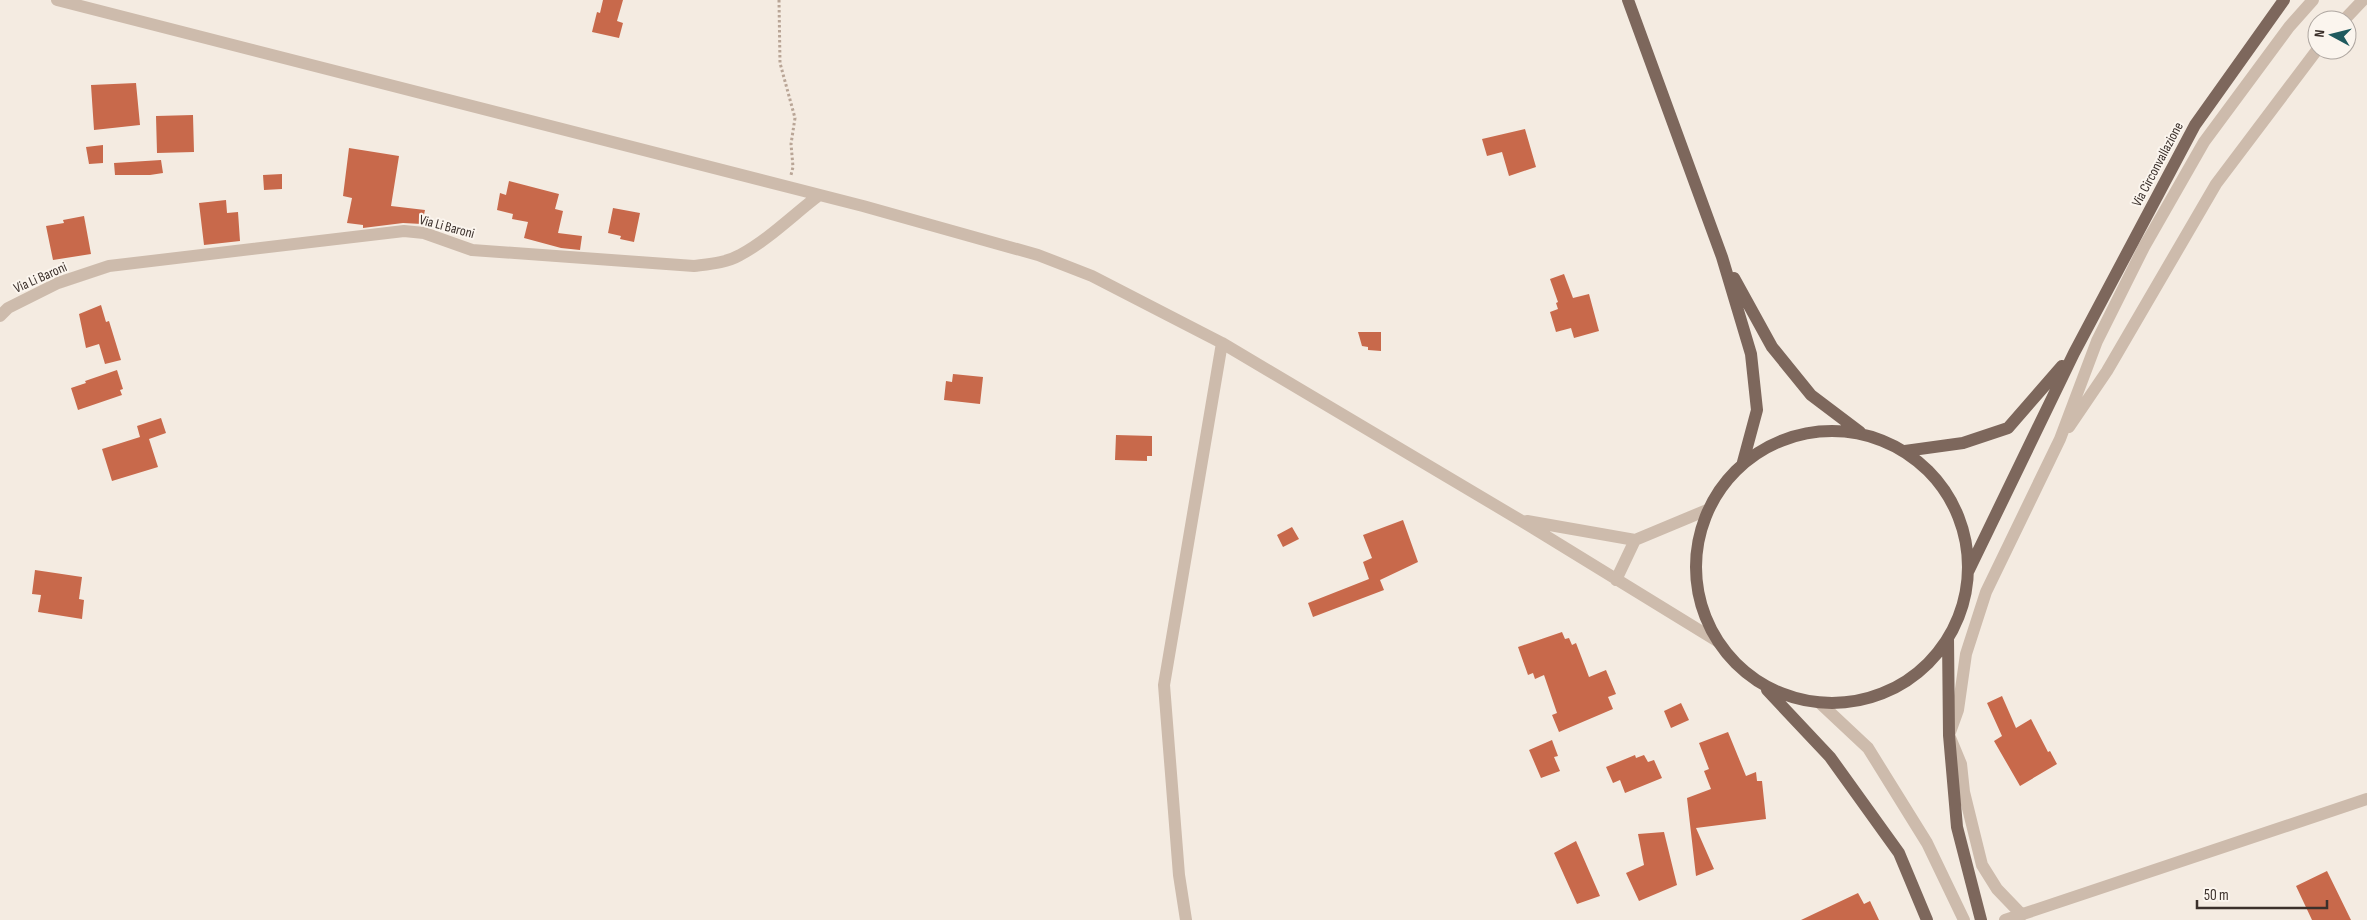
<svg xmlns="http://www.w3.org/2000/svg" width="2367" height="920" viewBox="0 0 2367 920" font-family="'Sofia Sans Condensed',sans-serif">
  <rect width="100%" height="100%" fill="#f4ebe1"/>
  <!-- building -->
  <path fill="#c8694b" d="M 603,0 L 623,0 L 617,21 L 623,23 L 619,38 L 592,32 L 597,12 L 600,13 Z
    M 136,83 L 140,125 L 94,130 L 91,85 Z
    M 193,115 L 194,152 L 157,153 L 156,116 Z
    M 1525,129 L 1536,167 L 1509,176 L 1502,152 L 1487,156 L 1482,139 Z
    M 103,145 L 103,163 L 89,164 L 86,147 Z
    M 349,148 L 399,156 L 391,206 L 425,210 L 422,224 L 403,223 L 363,228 L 363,225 L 347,223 L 352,198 L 343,196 Z
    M 161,160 L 163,173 L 150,175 L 115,175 L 114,163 Z
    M 282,174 L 282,189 L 264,190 L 263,175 Z
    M 509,181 L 559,194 L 555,209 L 563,211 L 558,233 L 582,236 L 580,250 L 561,248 L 524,238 L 528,222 L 512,219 L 513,214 L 497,210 L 500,193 L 506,195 Z
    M 226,200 L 227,213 L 238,212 L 240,241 L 204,245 L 199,203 Z
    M 613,208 L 640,213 L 634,242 L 620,239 L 621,236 L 608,233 Z
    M 84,216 L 91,254 L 53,260 L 46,226 L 64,223 L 63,220 Z
    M 1564,274 L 1573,298 L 1589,294 L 1599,331 L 1574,338 L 1571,328 L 1556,332 L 1550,312 L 1558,309 L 1556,303 L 1558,302 L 1550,279 Z
    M 101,305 L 106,322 L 109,321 L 121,360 L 105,364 L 99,344 L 86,348 L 79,314 Z
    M 1358,332 L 1381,332 L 1381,351 L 1368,350 L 1368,347 L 1362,346 Z
    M 117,370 L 123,389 L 120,390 L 122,395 L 78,410 L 71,388 L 86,383 L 85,381 Z
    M 953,374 L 983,377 L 980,404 L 944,400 L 946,381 L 952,382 Z
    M 161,418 L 166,433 L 149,439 L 158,467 L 112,481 L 102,449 L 140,437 L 137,426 Z
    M 1116,435 L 1152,436 L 1152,456 L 1147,456 L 1147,461 L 1115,460 Z
    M 1403,520 L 1418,562 L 1380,580 L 1384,590 L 1313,617 L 1308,603 L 1369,579 L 1363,562 L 1372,558 L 1363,535 Z
    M 1292,527 L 1299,539 L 1283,547 L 1277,535 Z
    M 35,570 L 82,577 L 79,599 L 84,600 L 82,619 L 38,612 L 41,595 L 32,594 Z
    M 1562,632 L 1565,639 L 1569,638 L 1572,645 L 1576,643 L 1589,677 L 1606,670 L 1616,694 L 1608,697 L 1613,709 L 1559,732 L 1552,715 L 1557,713 L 1544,675 L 1535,679 L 1533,673 L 1528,675 L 1518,647 Z
    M 2002,696 L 2016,728 L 2031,719 L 2048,752 L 2050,751 L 2057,764 L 2020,786 L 1994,741 L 2002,736 L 1987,703 Z
    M 1681,703 L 1689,720 L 1671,728 L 1664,711 Z
    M 1728,732 L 1746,776 L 1756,772 L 1757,781 L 1762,781 L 1766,819 L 1696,828 L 1714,869 L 1696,876 L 1687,798 L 1711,789 L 1704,771 L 1709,769 L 1699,743 Z
    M 1552,740 L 1558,756 L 1554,757 L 1560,771 L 1541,778 L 1529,750 Z
    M 1635,755 L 1636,758 L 1644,755 L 1648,762 L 1654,760 L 1662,778 L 1625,793 L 1620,780 L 1613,783 L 1606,767 Z
    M 1664,832 L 1677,885 L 1639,901 L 1626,873 L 1644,865 L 1638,834 Z
    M 1576,841 L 1600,896 L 1577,904 L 1554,853 Z
    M 2327,871 L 2351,920 L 2312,920 L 2296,886 Z
    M 1858,893 L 1864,904 L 1870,901 L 1879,920 L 1801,920 Z"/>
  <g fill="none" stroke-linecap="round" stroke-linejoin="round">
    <!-- path -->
    <path stroke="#b9a596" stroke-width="3" stroke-dasharray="2.5 2.5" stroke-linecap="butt" d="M 779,0 L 780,63 L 795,118 L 791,144 L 793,167 L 791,175"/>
    <!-- minor -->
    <path stroke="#cdbbac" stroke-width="12" d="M 57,0 L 863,206 L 1038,255 L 1092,276 L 1222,343 L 1520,520 L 1717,641
      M 2344,20 L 2363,0
      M 0,316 L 8,308 L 58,283 L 109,266 L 404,231 L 424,233 L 472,250 L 694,266 C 710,264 726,263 740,255 C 768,240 793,215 818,196
      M 2069,427 L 2107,371 L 2216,184 L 2317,50
      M 1527,521 L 1635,540 L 1707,510
      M 1616,580 L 1635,540
      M 1820,703 L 1868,748 L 1927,843 L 1964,920
      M 2022,915 L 1997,889 L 1982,865 L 1964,792 L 1961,764 L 1949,735 L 1958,710 L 1966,654 L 1986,592 L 2060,439 L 2097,341 L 2144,247 L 2204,142 L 2289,27 L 2313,0
      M 1186,920 L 1179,875 L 1164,685 L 1222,343
      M 2005,920 L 2367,799"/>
    <!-- major -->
    <path stroke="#7d675c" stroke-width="12" d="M 1628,0 L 1722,257 L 1751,354 L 1757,410 L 1743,462
      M 1734,278 L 1772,347 L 1811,395 L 1860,432
      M1696 567a136 136 0 1 1 272 0a136 136 0 1 1-272 0Z
      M 1905,451 L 1963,443 L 2008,428 L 2062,366
      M 1968,572 L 2074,353 L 2195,125 L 2284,0
      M 1948,638 L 1949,735 L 1957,827 L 1981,920
      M 1767,690 L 1830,757 L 1899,853 L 1927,920"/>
  </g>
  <g text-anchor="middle" stroke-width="4" stroke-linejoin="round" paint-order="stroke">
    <!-- street labels -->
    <g font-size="14" fill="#3b302b" stroke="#fbf5ee">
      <text transform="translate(2157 164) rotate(-62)" y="5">Via Circonvallazione</text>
      <text transform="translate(447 226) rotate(15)" y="5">Via Li Baroni</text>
      <text transform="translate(40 277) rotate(-24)" y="5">Via Li Baroni</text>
    </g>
  </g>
  <!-- north arrow -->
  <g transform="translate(2332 35) rotate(277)"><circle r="24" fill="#fbf5ee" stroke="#aea6a0"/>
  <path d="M0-4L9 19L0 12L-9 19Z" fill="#1f5a5e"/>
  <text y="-8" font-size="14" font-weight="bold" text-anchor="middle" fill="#3b302b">N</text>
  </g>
  <!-- scale -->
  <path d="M2197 900v8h130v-8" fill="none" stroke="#3b302b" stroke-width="2.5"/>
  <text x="2204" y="900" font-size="15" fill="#3b302b" stroke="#fbf5ee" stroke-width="4" paint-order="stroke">50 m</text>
</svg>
